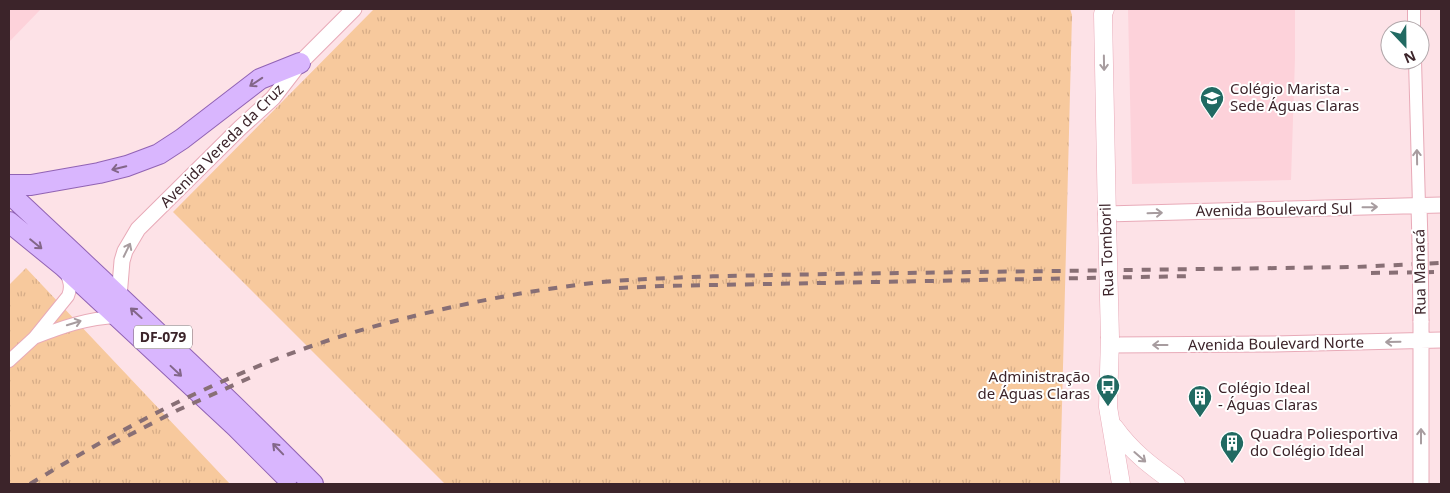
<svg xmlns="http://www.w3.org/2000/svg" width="1450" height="493" viewBox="0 0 1450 493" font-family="'Noto Sans',sans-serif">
  <defs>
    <pattern id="grass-tufts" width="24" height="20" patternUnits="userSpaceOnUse" patternTransform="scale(1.25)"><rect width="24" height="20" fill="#f7c99d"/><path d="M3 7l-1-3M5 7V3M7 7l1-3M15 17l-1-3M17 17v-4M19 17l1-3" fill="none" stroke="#d5ac87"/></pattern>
  </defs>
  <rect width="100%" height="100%" fill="#fde2e7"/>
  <!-- built -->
  <path fill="#fdd2da" d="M 9,9 L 39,9 L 40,10 L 9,42 Z
    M 1128,9 L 1295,9 L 1295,58 L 1291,180 L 1132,184 Z"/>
  <!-- grass -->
  <path fill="url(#grass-tufts)" d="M 374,9 L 1070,9 L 1072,15 L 1060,484 L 445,484 L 173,212 Z
    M 26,268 L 230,484 L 9,484 L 9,285 Z"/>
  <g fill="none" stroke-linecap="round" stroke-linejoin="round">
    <!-- minor casing -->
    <g stroke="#e8aab8" stroke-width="14">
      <path id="minor" d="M 1414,9 L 1414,30
        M 1415,60 L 1419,206
        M 34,338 C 62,327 87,318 117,317
        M 9,361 L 34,338 L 68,296 C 72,286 69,280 65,270"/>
    </g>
    <!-- tertiary casing -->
    <g stroke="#e8aab8" stroke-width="17">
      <path id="tertiary" d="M 1419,206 L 1420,243
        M 1106,214 L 1441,205
        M 119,297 L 122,261 L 125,251 L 138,229 L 240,128 L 273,98 L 300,63 L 354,9
        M 1421,321 L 1421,484
        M 1110,345 L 1274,344 L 1441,340"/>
    </g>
    <!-- secondary casing -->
    <g stroke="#e8aab8" stroke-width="19">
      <path id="secondary" d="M 1105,9 L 1103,14 L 1107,220
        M 1110,338 L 1108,407 L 1121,484
        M 1114,427 C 1132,452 1151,466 1176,484"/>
    </g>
    <!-- primary casing -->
    <g stroke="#9163b4" stroke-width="22">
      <path id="primary" d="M 9,185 L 31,185 L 99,173 L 127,166 L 159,154 L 182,139 L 260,79 L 300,63
        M 9,193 C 111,289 214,384 313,484
        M 9,222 L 63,266 L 236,427 L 287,478"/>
    </g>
    <!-- minor -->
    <use href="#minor" stroke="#fff" stroke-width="12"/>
    <!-- tertiary -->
    <use href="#tertiary" stroke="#fff" stroke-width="15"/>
    <!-- secondary -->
    <use href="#secondary" stroke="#fff" stroke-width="18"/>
    <!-- primary -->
    <use href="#primary" stroke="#d9b6fe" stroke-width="20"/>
    <!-- rail -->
    <path stroke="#886f75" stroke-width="4" stroke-dasharray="9 9" stroke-linecap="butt" d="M 1371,273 L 1441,272
      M 619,288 L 662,286 L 1194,276
      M 112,444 L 178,410 L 256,375
      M 30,484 C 137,419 244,364 365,329 C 440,308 516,292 593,283 C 625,279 657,279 689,277 C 760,275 831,274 902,273 C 1053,271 1204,269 1355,267 L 1441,263"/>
    <!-- tertiary-bridge casing -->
    <g stroke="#e8aab8" stroke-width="17" stroke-linecap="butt">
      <path id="tertiary-bridge" d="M 1420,243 L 1421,321"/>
    </g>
    <!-- secondary-bridge casing -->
    <g stroke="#e8aab8" stroke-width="19" stroke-linecap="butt">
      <path id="secondary-bridge" d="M 1107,220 L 1110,338"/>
    </g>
    <!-- tertiary-bridge -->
    <use href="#tertiary-bridge" stroke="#fff" stroke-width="15"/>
    <!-- secondary-bridge -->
    <use href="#secondary-bridge" stroke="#fff" stroke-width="18"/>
  </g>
  <!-- one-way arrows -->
  <defs><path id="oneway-shaft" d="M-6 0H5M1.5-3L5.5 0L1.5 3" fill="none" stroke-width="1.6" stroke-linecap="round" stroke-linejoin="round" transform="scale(1.25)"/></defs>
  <g stroke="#a79c9f">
    <use href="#oneway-shaft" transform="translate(1104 63) rotate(89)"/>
    <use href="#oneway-shaft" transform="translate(1417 157) rotate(-91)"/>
    <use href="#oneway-shaft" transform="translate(1370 207) rotate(-1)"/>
    <use href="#oneway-shaft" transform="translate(1155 213) rotate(-2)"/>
    <use href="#oneway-shaft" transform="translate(127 250) rotate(-64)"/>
    <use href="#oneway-shaft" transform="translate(74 323) rotate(-17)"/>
    <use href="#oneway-shaft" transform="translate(1393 342) rotate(179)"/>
    <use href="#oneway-shaft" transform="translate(1160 345) rotate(180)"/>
    <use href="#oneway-shaft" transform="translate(1421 436) rotate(-90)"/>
    <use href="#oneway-shaft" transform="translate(1140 457) rotate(41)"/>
  </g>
  <g stroke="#836689">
    <use href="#oneway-shaft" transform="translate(256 82) rotate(146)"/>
    <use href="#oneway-shaft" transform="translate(119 168) rotate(166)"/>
    <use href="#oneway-shaft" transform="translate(36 244) rotate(39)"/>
    <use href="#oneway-shaft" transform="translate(136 313) rotate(-138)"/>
    <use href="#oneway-shaft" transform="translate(176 371) rotate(43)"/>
    <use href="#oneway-shaft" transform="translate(278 449) rotate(-134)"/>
  </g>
  <!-- icons -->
  <defs>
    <g id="school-pin" transform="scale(1.25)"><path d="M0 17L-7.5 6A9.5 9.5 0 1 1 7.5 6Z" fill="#216a62" stroke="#fff"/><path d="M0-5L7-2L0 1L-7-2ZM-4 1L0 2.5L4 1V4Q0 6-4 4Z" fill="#fff"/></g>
    <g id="bus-pin" transform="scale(1.25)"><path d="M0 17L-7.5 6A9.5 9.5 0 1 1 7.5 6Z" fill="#216a62" stroke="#fff"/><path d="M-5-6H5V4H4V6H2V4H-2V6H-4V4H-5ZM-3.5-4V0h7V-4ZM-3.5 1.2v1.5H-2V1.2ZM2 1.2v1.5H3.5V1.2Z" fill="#fff"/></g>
    <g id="building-pin" transform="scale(1.25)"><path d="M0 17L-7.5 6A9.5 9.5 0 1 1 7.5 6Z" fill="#216a62" stroke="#fff"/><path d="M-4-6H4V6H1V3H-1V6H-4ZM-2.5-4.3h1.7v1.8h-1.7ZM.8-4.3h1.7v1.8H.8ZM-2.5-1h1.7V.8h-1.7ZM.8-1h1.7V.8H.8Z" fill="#fff"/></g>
  </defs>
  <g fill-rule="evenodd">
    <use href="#school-pin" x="1212" y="98"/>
    <use href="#bus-pin" x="1108" y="386"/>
    <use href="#building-pin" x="1200" y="397"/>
    <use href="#building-pin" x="1232" y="443"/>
  </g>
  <g text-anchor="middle" stroke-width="4" stroke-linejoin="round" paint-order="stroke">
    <!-- shield labels -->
    <rect fill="#fff" stroke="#76666a" stroke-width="1" x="134" y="325.5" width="58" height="23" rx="4"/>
    <g font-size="14" font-weight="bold" fill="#3c242a">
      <text x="163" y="342">DF-079</text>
    </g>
    <!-- poi labels -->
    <g font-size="15" fill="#3c242a" stroke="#fff" text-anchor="start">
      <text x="1230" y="94">Colégio Marista -<tspan x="1230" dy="17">Sede Águas Claras</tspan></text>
      <text x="1090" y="382" text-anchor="end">Administração<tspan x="1090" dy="17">de Águas Claras</tspan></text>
      <text x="1218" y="393">Colégio Ideal<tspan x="1218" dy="17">- Águas Claras</tspan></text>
      <text x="1250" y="439">Quadra Poliesportiva<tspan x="1250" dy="17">do Colégio Ideal</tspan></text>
    </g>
    <!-- street labels -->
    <g font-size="15" fill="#3c242a" stroke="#fff">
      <text transform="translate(222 146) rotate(-45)" y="5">Avenida Vereda da Cruz</text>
      <text transform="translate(1274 210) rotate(-1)" y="5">Avenida Boulevard Sul</text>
      <text transform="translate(1107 250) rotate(-92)" y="5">Rua Tomboril</text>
      <text transform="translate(1420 272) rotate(-91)" y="5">Rua Manacá</text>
      <text transform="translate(1276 344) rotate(-1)" y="5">Avenida Boulevard Norte</text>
    </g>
  </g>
  <!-- border -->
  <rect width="1450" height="493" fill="none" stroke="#3c242a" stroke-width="20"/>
  <!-- north arrow -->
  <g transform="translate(1405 45) rotate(158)"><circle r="24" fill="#ffffff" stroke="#b1a7aa"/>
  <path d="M0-4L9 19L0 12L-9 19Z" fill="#216a62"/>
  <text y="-8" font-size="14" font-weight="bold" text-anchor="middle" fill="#3c242a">N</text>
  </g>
</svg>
